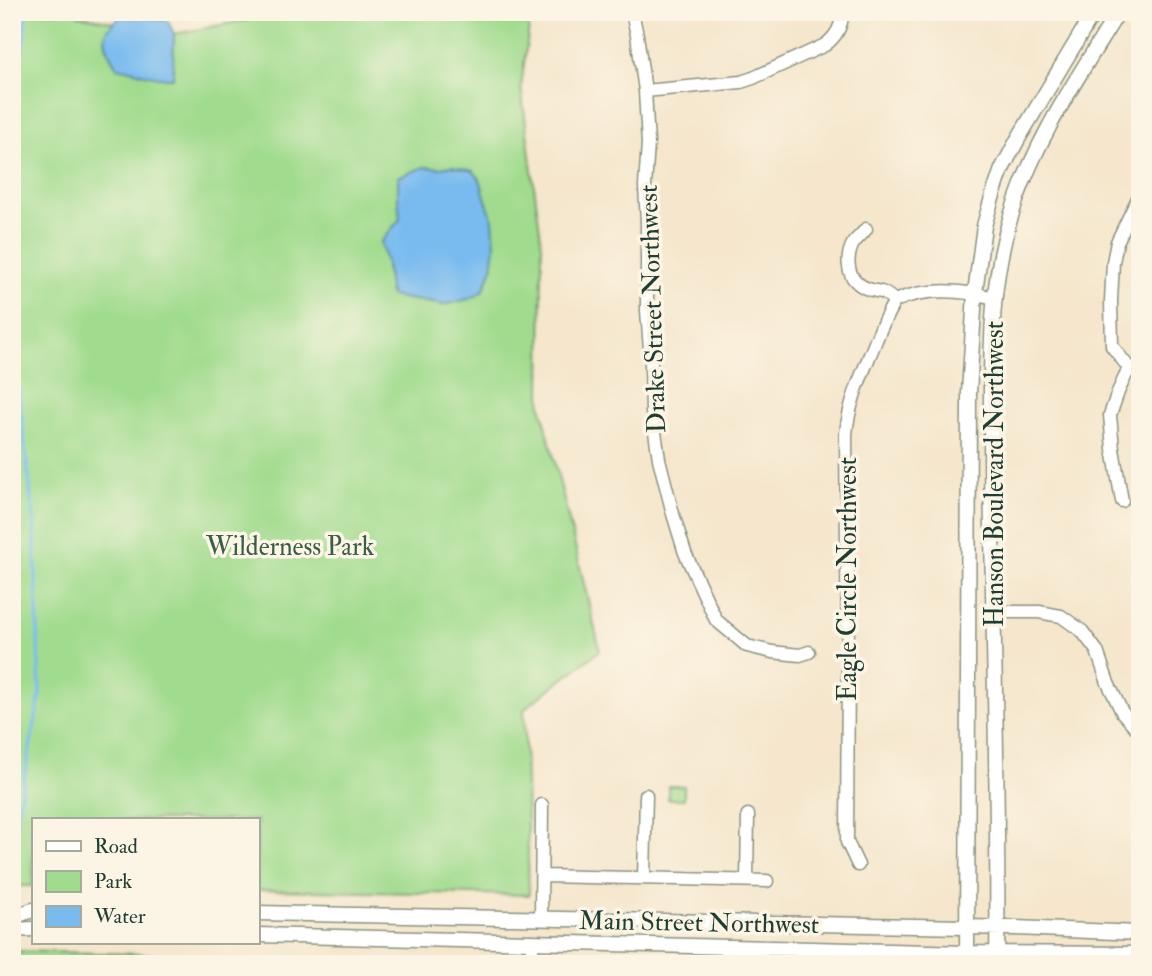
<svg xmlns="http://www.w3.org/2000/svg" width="1152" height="976" font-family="'IM FELL Double Pica',serif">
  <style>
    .green { fill: #a1db8e; stroke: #608c61; stroke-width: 2 }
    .water { fill: #79bbef; stroke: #4c7c92; stroke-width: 2 }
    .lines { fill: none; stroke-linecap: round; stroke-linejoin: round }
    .stream { stroke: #79bbef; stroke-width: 3.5 }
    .minor-casing { stroke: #8a9280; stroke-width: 15 }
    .major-casing { stroke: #8a9280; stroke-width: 17 }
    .minor { stroke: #fff; stroke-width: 12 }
    .major { stroke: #fff; stroke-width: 14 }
    .labels { text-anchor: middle; stroke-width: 7; stroke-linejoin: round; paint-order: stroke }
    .street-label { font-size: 26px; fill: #1f3d34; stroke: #fcf5e5 }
    .park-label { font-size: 26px; fill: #395d46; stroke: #fcf5e5 }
  </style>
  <rect width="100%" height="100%" fill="#fcf5e5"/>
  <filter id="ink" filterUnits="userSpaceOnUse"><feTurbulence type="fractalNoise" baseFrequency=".0143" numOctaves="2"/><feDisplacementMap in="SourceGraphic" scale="14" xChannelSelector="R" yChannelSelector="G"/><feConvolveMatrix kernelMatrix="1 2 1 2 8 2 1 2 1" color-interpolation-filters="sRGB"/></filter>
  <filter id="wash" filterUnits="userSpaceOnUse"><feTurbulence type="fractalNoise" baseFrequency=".00686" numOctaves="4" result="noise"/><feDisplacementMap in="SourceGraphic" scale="28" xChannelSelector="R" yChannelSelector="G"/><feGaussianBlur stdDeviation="1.57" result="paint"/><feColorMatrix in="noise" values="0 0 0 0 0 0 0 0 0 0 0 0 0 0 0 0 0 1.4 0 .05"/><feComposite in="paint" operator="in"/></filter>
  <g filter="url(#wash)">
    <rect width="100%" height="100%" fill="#f5e6cc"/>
    <path class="green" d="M12 12H76L78 15 174 34 289 12H531L521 87 542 246 541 405 600 650 524 709 529 895 257 890V820H33V886H12Z
      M668 786H684V799H668Z
      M12 951 143 954 277 964H12Z"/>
    <path class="water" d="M126 13 168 21 174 34 173 78C154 79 136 70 117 67 101 42 99 30 126 13Z
      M452 166 473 171 480 179 485 197 493 220 495 245 492 269 483 291 472 298 444 305 390 296 386 264 381 242 400 219 398 199V177L424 167 439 168Z"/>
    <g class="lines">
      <path class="stream" d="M12 131 27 12
        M12 362 18 387 34 521 40 696 12 840"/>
    </g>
  </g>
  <g filter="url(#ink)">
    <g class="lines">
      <g class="minor-casing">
        <path id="minor" d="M632 12 637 35 645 91 648 144 645 186 647 223V311L651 362 652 412 659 459 673 514 685 553 716 620 747 646 772 652 800 655 809 652
          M1137 12 1140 14
          M645 91 741 82 753 78 825 45C837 36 841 27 843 12
          M1140 194 1117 242 1113 262 1111 301 1112 346 1129 368 1140 374
          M866 229C862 234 858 238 854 242 846 255 846 275 859 284 866 290 873 290 881 292 886 293 891 298 895 301 926 287 962 290 995 298
          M1122 501 1113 449 1110 415 1118 392 1129 368
          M993 612H1039L1061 616 1082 631 1097 651 1108 683 1122 712 1140 732
          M858 865 847 842 848 656 846 434C849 403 860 379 872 350 879 333 885 316 895 301
          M542 876 767 881
          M644 878 646 795
          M747 880 748 815
          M541 918 542 805
          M532 964V941"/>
      </g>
      <g class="major-casing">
        <path id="major" d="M257 913 1015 928 1140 933
          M12 917 33 910
          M12 930 33 929
          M257 935 968 953 1140 954
          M967 964 969 393 975 293 984 226 991 201 1002 169 1018 139 1094 12
          M997 964C999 819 994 674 992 529 991 483 991 437 991 392 991 332 993 271 1012 213 1034 141 1079 76 1118 12"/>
      </g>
      <use href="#minor" class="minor"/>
      <use href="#major" class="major"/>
    </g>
  </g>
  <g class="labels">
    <g class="street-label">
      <text transform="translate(652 309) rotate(-92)" y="9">Drake Street Northwest</text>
      <text transform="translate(994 474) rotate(-90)" y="9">Hanson Boulevard Northwest</text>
      <text transform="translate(847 579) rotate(-90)" y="9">Eagle Circle Northwest</text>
      <text transform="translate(699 922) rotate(1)" y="9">Main Street Northwest</text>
    </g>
    <g class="park-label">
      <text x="290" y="555">Wilderness Park</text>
    </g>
  </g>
  <rect width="1152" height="976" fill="none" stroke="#fcf5e5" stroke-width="42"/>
  <rect x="32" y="818" width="228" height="126" fill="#fcf5e5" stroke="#a4ab9e" stroke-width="2"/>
  <rect x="46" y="841" width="35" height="10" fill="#ffffff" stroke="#a4ab9e" stroke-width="2"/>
  <text x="94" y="853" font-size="21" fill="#1f3d34">Road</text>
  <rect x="46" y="871" width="35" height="21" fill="#a1db8e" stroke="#a4ab9e" stroke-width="2"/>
  <text x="94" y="888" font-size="21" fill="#1f3d34">Park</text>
  <rect x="46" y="906" width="35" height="21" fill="#79bbef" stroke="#a4ab9e" stroke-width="2"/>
  <text x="94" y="923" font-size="21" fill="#1f3d34">Water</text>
</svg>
